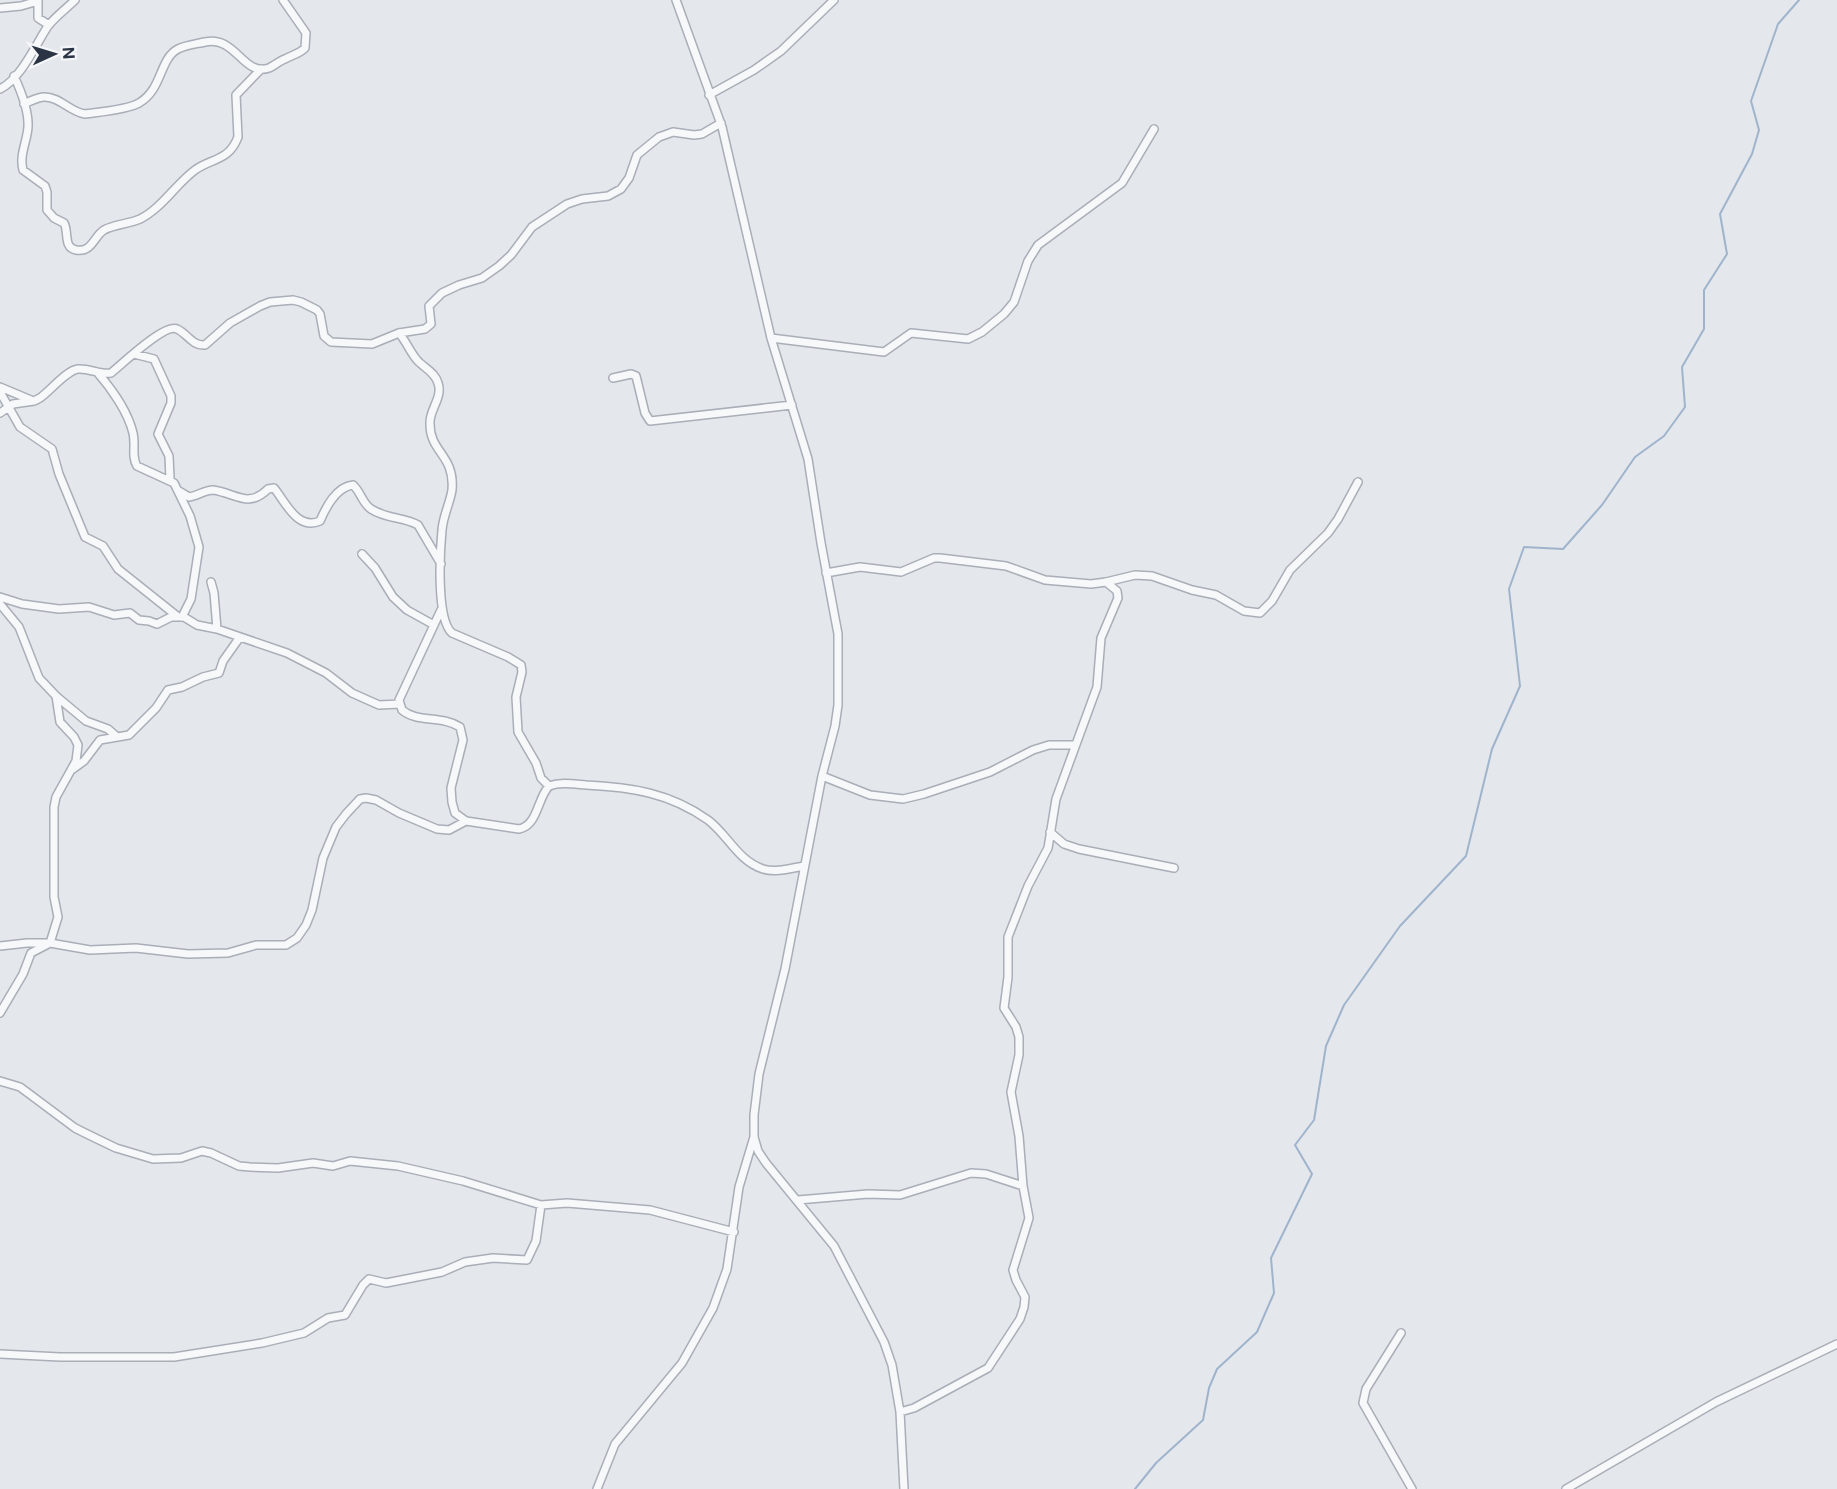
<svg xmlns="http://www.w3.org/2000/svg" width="1837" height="1489" font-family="'Public Sans',sans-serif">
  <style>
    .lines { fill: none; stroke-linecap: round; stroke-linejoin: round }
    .stream { stroke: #9fb4cc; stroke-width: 2 }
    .minor-casing { stroke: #a9aeb7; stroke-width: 10 }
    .minor { stroke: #f7f8fa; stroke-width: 7 }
  </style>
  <rect width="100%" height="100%" fill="#e4e7ec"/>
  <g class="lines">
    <path class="stream" d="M1135 1489 1156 1463 1203 1420 1209 1388 1217 1369 1257 1332 1274 1293 1271 1258 1312 1174 1295 1145 1314 1120 1326 1046 1344 1005 1400 926 1466 856 1492 749 1520 686 1509 589 1524 547 1563 549 1602 505 1635 457 1664 436 1685 407 1682 367 1704 329V290L1727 254 1720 214 1752 154 1759 130 1751 101 1778 24 1799 0"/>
    <g class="minor-casing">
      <path id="minor" d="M38 0V18L49 25
        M676 0 722 127 771 338 808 459 821 543 838 634V705L835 726 822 776 785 969 759 1074 754 1115V1137L758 1151 766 1163 834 1246 884 1342 892 1365 900 1412 904 1489
        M0 8 21 6 38 1
        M14 76C21 91 29 110 28 127 27 142 19 155 23 170L45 186 47 192V210L54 218 64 223C69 231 63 248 76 250 92 253 94 236 104 230 115 224 129 224 140 219 162 208 176 184 195 170 212 158 229 161 238 137L236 95 261 69
        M0 89C21 79 36 44 48 26 56 16 67 8 75 0
        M709 95 754 70 781 51 834 0
        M24 104C30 101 37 98 43 97 59 96 70 112 85 114 99 112 127 110 139 103 163 89 159 59 178 49 186 45 196 44 205 42 236 35 243 77 269 68 274 66 279 61 285 59 292 55 299 54 305 48L306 33 283 0
        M399 333C406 341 410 352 417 360 424 368 435 372 438 383 443 397 430 409 430 422 429 453 455 454 452 490 450 503 443 516 442 530 440 551 436 619 452 633L508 657 521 665 522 672 516 697 518 732 536 763 541 778 549 786
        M771 338 884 352 911 333 968 339 982 332 1004 314 1014 302 1028 261 1038 245 1122 183 1154 129
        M134 354 154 359 171 396V403L158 434 169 456 170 479
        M97 372C111 388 128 412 133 433 136 445 131 456 137 466L174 483 190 516 199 547 191 599 182 617
        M613 378 631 374 636 376 645 413 650 421 792 405
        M0 387 31 400
        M0 392 20 427 52 449 59 474 85 537 103 546 118 569 177 616
        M0 413 13 404 34 401 40 398C50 391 67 370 78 369 89 368 100 375 111 373 122 364 165 323 177 329 188 334 192 346 205 345L230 323 260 306 270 302 293 300 301 302 317 310 320 314 324 336 331 342 372 344 399 333 425 329 431 324 429 306 442 293 459 285 482 278 499 266 511 255 532 227 567 204 582 199 608 196 621 189 629 178 637 155 659 137 673 132 694 135 702 134 721 123
        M179 491 189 497C197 496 205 490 213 490 236 493 248 509 268 489L274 488C285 501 297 531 320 521 326 507 336 487 353 485 361 492 362 503 371 509 386 519 405 517 418 525L441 564
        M362 554 375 568 393 597 407 610 434 625
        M826 573 860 567 901 572 934 558H940L1006 566 1045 580 1091 584 1106 582 1135 575 1152 576 1192 590 1216 595 1244 611 1260 613 1272 601 1290 570 1328 533 1338 519 1358 482
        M211 582 214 593 217 629
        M0 597 22 604 59 609 89 607 114 615 130 613 139 620 149 621 157 624 171 617H184L197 625 217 629 287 653 326 673 352 693 379 705 400 704
        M0 604 19 627 39 678 56 696 60 722 74 737 78 745 76 761 56 797 54 807V897L58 917 50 943 31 953 23 974 0 1013
        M441 610 399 700 402 710C417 723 441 715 460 727L463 740 451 788 452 802 455 813 466 821 519 829C538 825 537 799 549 786 561 782 573 784 586 785 631 787 670 793 708 820 728 835 738 861 763 869 776 873 791 868 804 866
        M56 696 86 721 108 729 116 736
        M73 769 84 761 100 740 129 735 156 708 168 690 182 687 203 677 219 673 223 661 240 637
        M822 776 870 795 903 799 924 794 990 772 1033 750 1049 745H1075
        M1050 832 1064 844 1079 849 1174 868
        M0 946 27 943H50L90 950 136 948 188 954 228 953 256 945H286L297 938 306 925 312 910 323 858 336 827 346 814 360 799 366 798 376 800 399 813 437 829 449 830 466 821
        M0 1081 20 1087 75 1128 89 1135 116 1148 153 1159 181 1158 202 1151 211 1153 239 1166 250 1167 278 1168 313 1163 333 1166 350 1161 398 1166 463 1181 541 1205 567 1203 650 1210 734 1232
        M798 1200 868 1194 900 1195 971 1173 986 1174 1023 1186
        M1401 1333 1366 1389 1363 1403 1412 1489
        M0 1354 60 1357H174L262 1343 304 1333 328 1318 345 1315 363 1285 369 1279 386 1283 442 1272 465 1262 493 1258 527 1260 536 1241 541 1205
        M900 1412 914 1408 988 1368 1020 1319 1024 1307 1025 1297 1016 1280 1013 1270 1029 1218 1023 1186 1019 1136 1011 1092 1019 1055V1037L1016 1027 1004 1008 1008 977V937L1028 886 1048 848 1056 799 1097 687 1101 638 1118 598 1117 591 1106 582
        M597 1489 615 1444 682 1363 713 1308 727 1269 739 1187 754 1137
        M1566 1489 1716 1402 1837 1344"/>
    </g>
    <use href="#minor" class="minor"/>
  </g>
  <g transform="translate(54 54) rotate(86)" stroke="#f4f6f9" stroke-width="4.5" paint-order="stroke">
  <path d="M0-4.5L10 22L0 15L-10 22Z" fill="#2b3445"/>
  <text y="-9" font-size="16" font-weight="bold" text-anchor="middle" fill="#2b3445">N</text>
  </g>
</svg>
